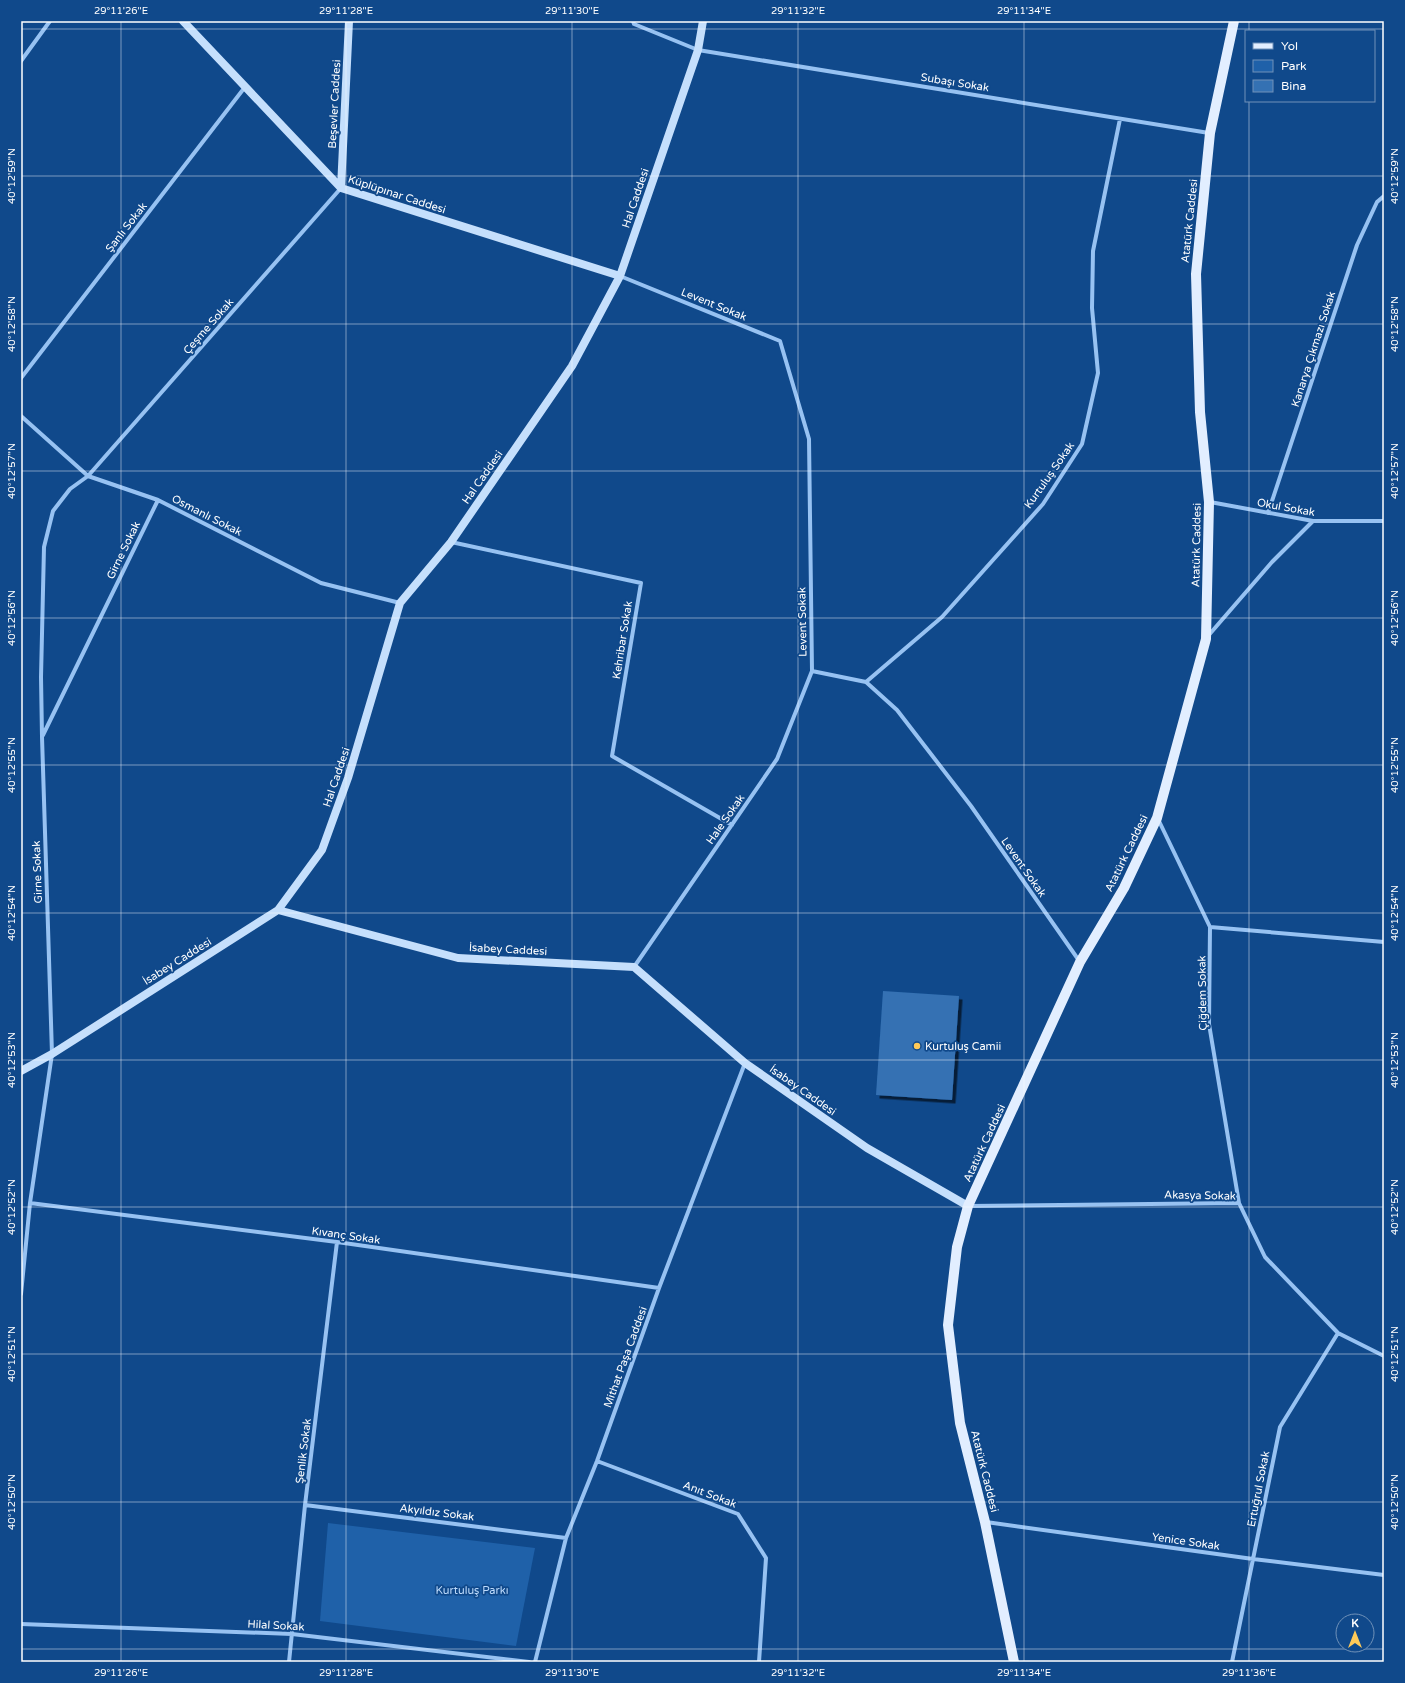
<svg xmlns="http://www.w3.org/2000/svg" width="1405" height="1683" font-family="'Varela Round',sans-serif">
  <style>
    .green { fill: #1f61a9 }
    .building { fill: #3471b3; filter: url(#shadow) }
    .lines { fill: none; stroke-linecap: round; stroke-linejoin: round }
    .street { stroke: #97c2f2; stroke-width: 4 }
    .secondary { stroke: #c5dffc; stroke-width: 8 }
    .primary { stroke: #e2eeff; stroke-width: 10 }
    .ticks { fill: none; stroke: #fff; stroke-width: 1; stroke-opacity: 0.45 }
    .poi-dot { fill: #ffca58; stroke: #10498b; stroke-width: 1.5 }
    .labels { text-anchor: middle; stroke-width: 3.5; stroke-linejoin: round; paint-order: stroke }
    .street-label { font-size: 11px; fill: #fff; stroke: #10498b }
    .poi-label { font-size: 11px; fill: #fff; stroke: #10498b; text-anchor: start }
    .park-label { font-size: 11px; fill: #bedcfd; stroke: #10498b }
    .neatline { fill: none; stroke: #fff; stroke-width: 1.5 }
    .ticks-label { font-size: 10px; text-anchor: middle; fill: #fff }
  </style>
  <defs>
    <filter id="shadow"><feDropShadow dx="3.5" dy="3.5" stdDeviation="0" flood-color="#0009"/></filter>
  </defs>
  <rect width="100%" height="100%" fill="#10498b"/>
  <path class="green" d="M328 1523 535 1548 516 1646 320 1621Z"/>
  <path class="building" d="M883 991 959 996 952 1100 876 1095Z"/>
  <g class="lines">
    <path class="street" d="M633 21 634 24 698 50 1209 133
      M21 61 50 21
      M620 276 780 341 809 439 812 671 866 682 897 710 971 806 1080 962
      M21 378 245 87
      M21 416 88 476 158 500 321 583 400 603
      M1210 502 1313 521H1384
      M1268 513 1357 245 1377 202 1384 196
      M451 542 641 583 612 756 732 825
      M1208 636 1272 562 1313 521
      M866 682 942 617 1043 504 1082 444 1098 373 1092 308 1093 251 1120 119
      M43 735 158 500
      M1158 819 1210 927 1209 1024 1239 1203
      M1210 927 1384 942
      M634 967 777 759 812 671
      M30 1203 337 1242 659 1288
      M968 1206 1239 1203 1265 1257 1338 1333 1384 1356
      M21 1294 30 1203 52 1054 42 737 41 677 44 547 53 511 70 489 88 476 341 188
      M597 1461 738 1514 766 1558 759 1662
      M305 1505 566 1538
      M986 1522 1253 1559 1384 1575
      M21 1624 292 1634 529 1662
      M289 1662 305 1505 337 1242
      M535 1662 566 1538 597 1461 659 1288 745 1063
      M1232 1662 1280 1427 1338 1333"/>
    <path class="secondary" d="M183 21 341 188 620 276
      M341 188 349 21
      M278 910 322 850 348 778 400 603 451 542 572 366 620 276 698 50 703 21
      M21 1071 52 1054 278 910 458 958 634 967 745 1063 867 1148 968 1206"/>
    <path class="primary" d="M1014 1662 985 1522 960 1423 948 1325 957 1247 968 1206 1080 962 1124 888 1157 818 1206 639 1209 502 1200 412 1196 274 1210 133 1234 21"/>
  </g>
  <path class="ticks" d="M121 21V1662M346 21V1662M572 21V1662M798 21V1662M1024 21V1662M1249 21V31M21 29H1384M1249 101V1662M21 176H1384M21 324H1384M21 471H1384M21 618H1384M21 765H1384M21 913H1384M21 1060H1384M21 1207H1384M21 1354H1384M21 1502H1384M21 1649H1384"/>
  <circle class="poi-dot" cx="917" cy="1046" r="4"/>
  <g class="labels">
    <g class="street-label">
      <text transform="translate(955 82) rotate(9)" y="4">Subaşı Sokak</text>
      <text transform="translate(334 104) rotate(-87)" y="4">Beşevler Caddesi</text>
      <text transform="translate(397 194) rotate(18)" y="4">Küplüpınar Caddesi</text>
      <text transform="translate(635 198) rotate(-71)" y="4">Hal Caddesi</text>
      <text transform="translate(1189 221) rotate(-84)" y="4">Atatürk Caddesi</text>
      <text transform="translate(126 227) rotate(-52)" y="4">Şanlı Sokak</text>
      <text transform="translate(714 304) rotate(22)" y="4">Levent Sokak</text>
      <text transform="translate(208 326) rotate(-49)" y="4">Çeşme Sokak</text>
      <text transform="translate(1313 349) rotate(-72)" y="4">Kanarya Çıkmazı Sokak</text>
      <text transform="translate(1049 475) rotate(-55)" y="4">Kurtuluş Sokak</text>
      <text transform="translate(482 477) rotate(-55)" y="4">Hal Caddesi</text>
      <text transform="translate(1286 507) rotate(10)" y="4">Okul Sokak</text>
      <text transform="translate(207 515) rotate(27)" y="4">Osmanlı Sokak</text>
      <text transform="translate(1196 545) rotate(-89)" y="4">Atatürk Caddesi</text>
      <text transform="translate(123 550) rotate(-64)" y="4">Girne Sokak</text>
      <text transform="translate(802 622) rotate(-91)" y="4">Levent Sokak</text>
      <text transform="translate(622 640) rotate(-81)" y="4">Kehribar Sokak</text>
      <text transform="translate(336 777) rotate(-71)" y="4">Hal Caddesi</text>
      <text transform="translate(725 819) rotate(-55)" y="4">Hale Sokak</text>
      <text transform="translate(1126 853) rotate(-64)" y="4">Atatürk Caddesi</text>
      <text transform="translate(1024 867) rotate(55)" y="4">Levent Sokak</text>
      <text transform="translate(37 872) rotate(-92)" y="4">Girne Sokak</text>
      <text transform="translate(508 949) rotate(3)" y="4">İsabey Caddesi</text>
      <text transform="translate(177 961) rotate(-32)" y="4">İsabey Caddesi</text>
      <text transform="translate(1202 993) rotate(-91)" y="4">Çiğdem Sokak</text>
      <text transform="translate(803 1090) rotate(35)" y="4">İsabey Caddesi</text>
      <text transform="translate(984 1143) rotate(-65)" y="4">Atatürk Caddesi</text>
      <text transform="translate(1200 1195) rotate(1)" y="4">Akasya Sokak</text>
      <text transform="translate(346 1235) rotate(8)" y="4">Kıvanç Sokak</text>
      <text transform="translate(625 1357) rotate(-70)" y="4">Mithat Paşa Caddesi</text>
      <text transform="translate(303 1451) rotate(-83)" y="4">Şenlik Sokak</text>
      <text transform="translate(985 1471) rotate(76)" y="4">Atatürk Caddesi</text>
      <text transform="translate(1258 1489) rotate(-79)" y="4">Ertuğrul Sokak</text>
      <text transform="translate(710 1494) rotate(21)" y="4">Anıt Sokak</text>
      <text transform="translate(437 1512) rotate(7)" y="4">Akyıldız Sokak</text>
      <text transform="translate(1186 1541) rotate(8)" y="4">Yenice Sokak</text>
      <text transform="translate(276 1625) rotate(3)" y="4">Hilal Sokak</text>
    </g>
    <g class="poi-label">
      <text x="925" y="1050">Kurtuluş Camii</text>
    </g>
    <g class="park-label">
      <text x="472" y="1594">Kurtuluş Parkı</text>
    </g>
  </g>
  <rect width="1405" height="1683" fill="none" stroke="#10498b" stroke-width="44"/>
  <rect x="1245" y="30" width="130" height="72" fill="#10498b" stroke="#7092b9"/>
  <rect x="1253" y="43" width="20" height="6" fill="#e2eeff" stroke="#7092b9"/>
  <text x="1281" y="50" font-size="12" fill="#ffffff">Yol</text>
  <rect x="1253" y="60" width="20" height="12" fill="#1f61a9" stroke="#7092b9"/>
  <text x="1281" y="70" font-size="12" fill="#ffffff">Park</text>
  <rect x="1253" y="80" width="20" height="12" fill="#3471b3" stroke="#7092b9"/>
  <text x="1281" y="90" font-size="12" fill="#ffffff">Bina</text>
  <g transform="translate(1355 1633)"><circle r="19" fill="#10498b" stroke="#7092b9"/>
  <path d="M0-3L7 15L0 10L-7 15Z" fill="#ffca58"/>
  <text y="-6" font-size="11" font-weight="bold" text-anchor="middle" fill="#ffffff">K</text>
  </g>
  <rect x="22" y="22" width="1361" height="1639" class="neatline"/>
  <g class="ticks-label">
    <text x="121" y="14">29°11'26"E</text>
    <text x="346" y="14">29°11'28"E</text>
    <text x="572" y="14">29°11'30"E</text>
    <text x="798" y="14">29°11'32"E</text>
    <text x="1024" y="14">29°11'34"E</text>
    <text transform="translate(11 176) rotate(-90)" y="4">40°12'59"N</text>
    <text transform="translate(1394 176) rotate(-90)" y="4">40°12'59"N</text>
    <text transform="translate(11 324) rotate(-90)" y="4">40°12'58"N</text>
    <text transform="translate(1394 324) rotate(-90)" y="4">40°12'58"N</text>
    <text transform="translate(11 471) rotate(-90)" y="4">40°12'57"N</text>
    <text transform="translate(1394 471) rotate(-90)" y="4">40°12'57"N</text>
    <text transform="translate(11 618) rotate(-90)" y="4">40°12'56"N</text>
    <text transform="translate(1394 618) rotate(-90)" y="4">40°12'56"N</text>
    <text transform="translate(11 765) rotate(-90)" y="4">40°12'55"N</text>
    <text transform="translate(1394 765) rotate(-90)" y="4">40°12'55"N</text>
    <text transform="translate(11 913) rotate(-90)" y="4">40°12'54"N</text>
    <text transform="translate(1394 913) rotate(-90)" y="4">40°12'54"N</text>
    <text transform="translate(11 1060) rotate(-90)" y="4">40°12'53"N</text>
    <text transform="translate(1394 1060) rotate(-90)" y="4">40°12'53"N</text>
    <text transform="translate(11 1207) rotate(-90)" y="4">40°12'52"N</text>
    <text transform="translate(1394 1207) rotate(-90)" y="4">40°12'52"N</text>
    <text transform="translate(11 1354) rotate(-90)" y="4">40°12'51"N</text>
    <text transform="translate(1394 1354) rotate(-90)" y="4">40°12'51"N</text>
    <text transform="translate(11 1502) rotate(-90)" y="4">40°12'50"N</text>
    <text transform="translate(1394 1502) rotate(-90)" y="4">40°12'50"N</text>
    <text x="121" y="1676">29°11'26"E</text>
    <text x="346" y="1676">29°11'28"E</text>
    <text x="572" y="1676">29°11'30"E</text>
    <text x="798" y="1676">29°11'32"E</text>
    <text x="1024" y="1676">29°11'34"E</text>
    <text x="1249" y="1676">29°11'36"E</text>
  </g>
</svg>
